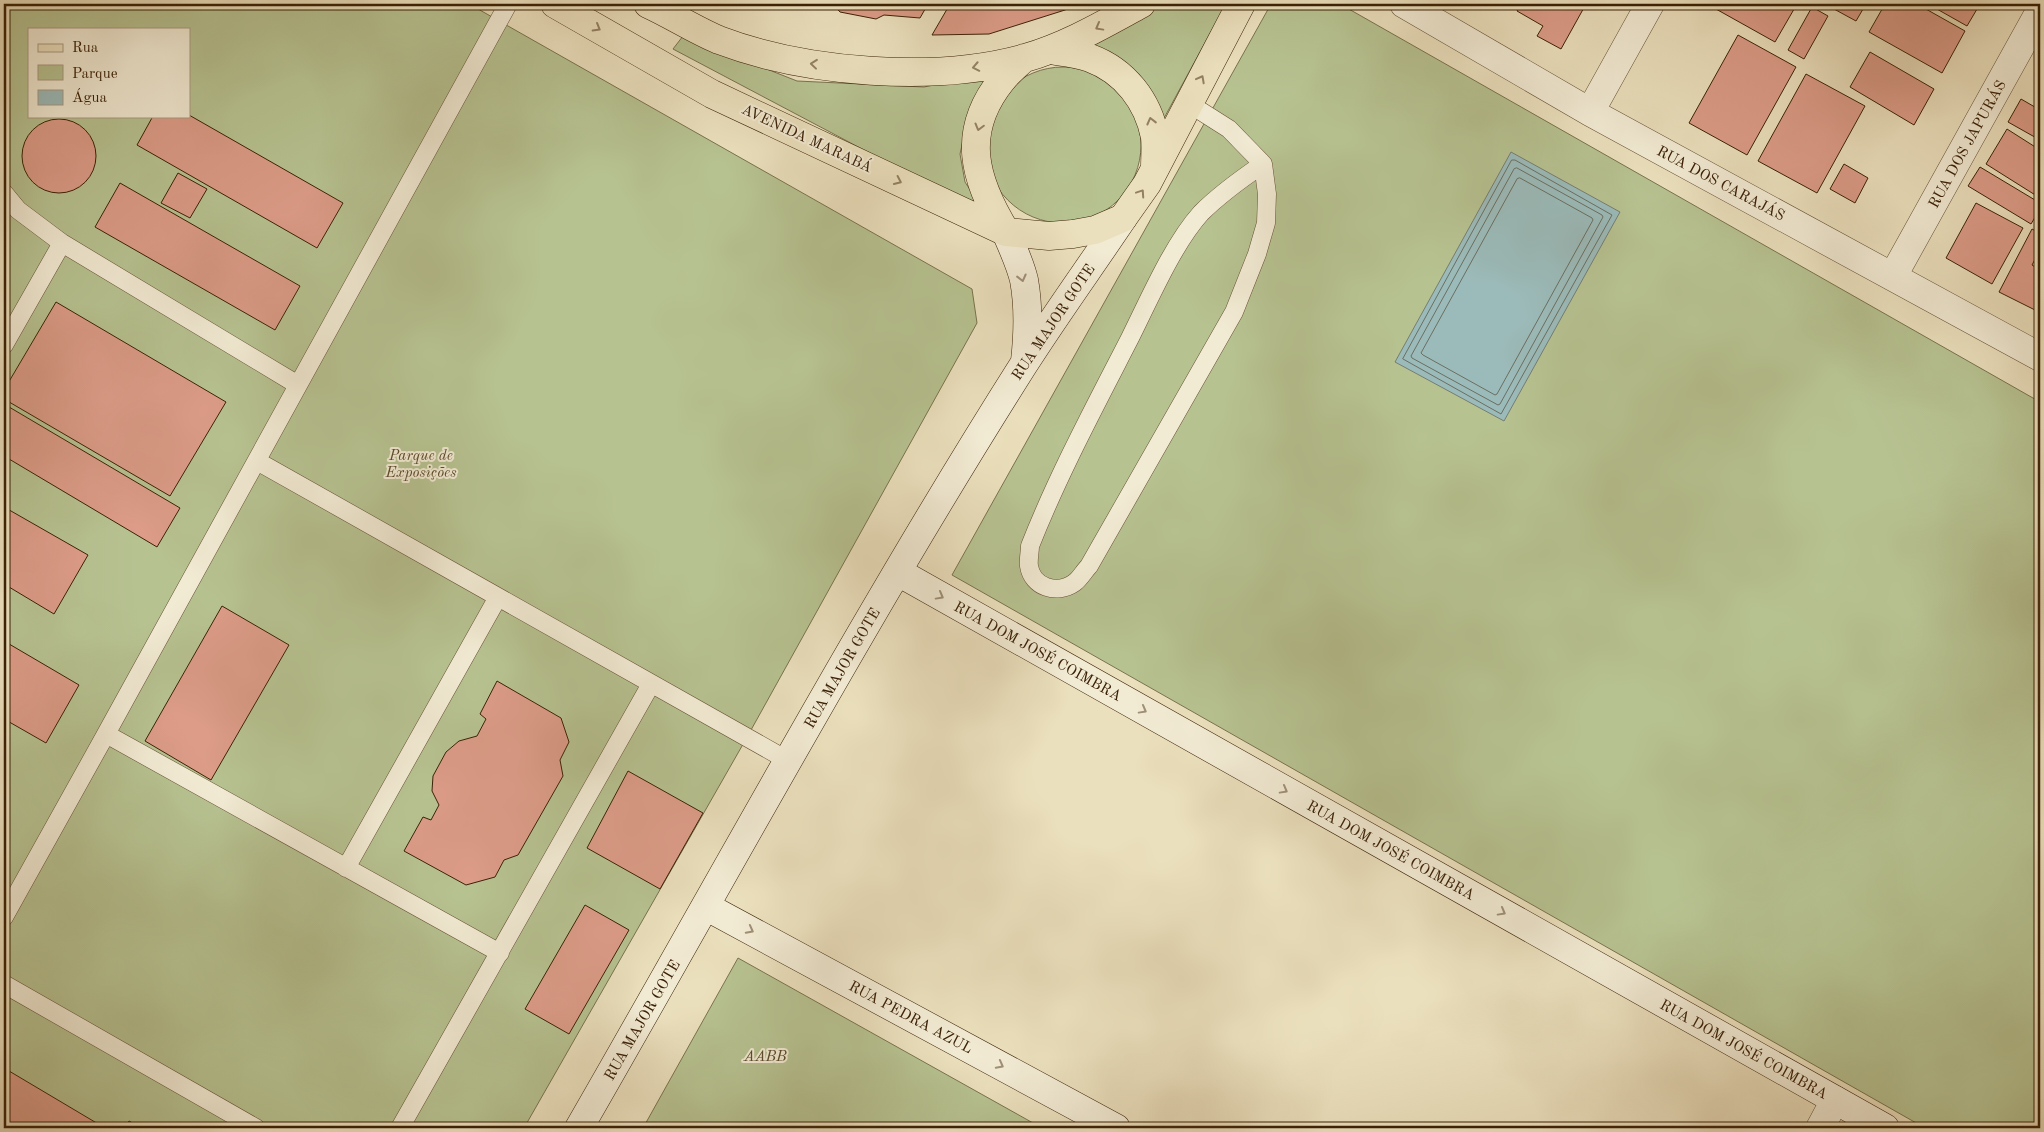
<svg xmlns="http://www.w3.org/2000/svg" width="2044" height="1132" font-family="'Old Standard TT',serif">
  <style>
    .green { fill: #b7c291; stroke: #79724c; fill-rule: evenodd }
    .water { fill: #9bbbba; stroke: #757d72 }
    .lines { fill: none; stroke-linecap: round; stroke-linejoin: round }
    .shore { stroke: #6b6e60; stroke-width: 1 }
    .building { fill: #dc9c88; stroke: #3b2106 }
    .lane-casing { stroke: #675134; stroke-width: 19 }
    .street-casing { stroke: #675134; stroke-width: 29 }
    .secondary-casing { stroke: #3b2106; stroke-width: 29 }
    .primary-casing { stroke: #3b2106; stroke-width: 29 }
    .lane { stroke: #f2ebd4; stroke-width: 18 }
    .street { stroke: #f2ebd4; stroke-width: 28 }
    .secondary { stroke: #f2ebd4; stroke-width: 28 }
    .primary { stroke: #ebe0bd; stroke-width: 28 }
    .oneway { stroke: #938062 }
    .oneway2 { stroke: #a09077 }
    .labels { text-anchor: middle; stroke-width: 4; stroke-linejoin: round; paint-order: stroke }
    .street-label { font-size: 15px; fill: #3b2106; stroke: #f2ebd4 }
    .park-label { font-size: 15px; font-style: italic; fill: #5a4929; stroke: #f2ebd4 }
  </style>
  <rect width="100%" height="100%" fill="#ebe0bd"/>
  <filter id="stains"><feTurbulence type="fractalNoise" baseFrequency=".004" numOctaves="4"/><feColorMatrix values="0 0 0 0 .2 0 0 0 0 .09 0 0 0 0 .02 0 0 0 .5 -.17"/></filter>
  <radialGradient id="worn" r=".72"><stop offset=".6" stop-color="#630" stop-opacity="0"/><stop offset="1" stop-color="#630" stop-opacity=".3"/></radialGradient>
  <path class="green" d="M4 4H479L478 9 972 289 977 323 746 739 524 1128H4ZM29 29H189V116H29Z
    M1160 4H1226L1163 120 1079 49 1130 24Z
    M1271 4H1340L2040 402V1128H1925L952 575Z
    M683 36 797 81 924 87 1000 71 968 118 960 154 965 182 984 211 951 196 673 49Z
    M985 145a78 78 0 1 1 156 0a78 78 0 1 1-156 0Z
    M738 958 1042 1128H643Z"/>
  <path class="water" d="M1511 152 1620 212 1504 421 1395 362Z"/>
  <g class="lines">
    <path class="shore" d="M1512 160H1515L1612 215 1501 414 1403 359Z
      M1517 168 1602 215 1603 217 1500 404 1498 405 1412 358 1411 356 1514 169Z
      M1520 178 1592 218 1593 220 1497 394 1495 395 1423 355 1421 353 1517 179Z"/>
  </g>
  <path class="building" d="M833 4H928L920 18 884 15 876 19 840 12Z
    M950 4H1077L1065 10 989 34 932 35Z
    M1521 4H1586L1561 49 1537 36 1543 26 1517 11Z
    M1707 4H1797L1775 42Z
    M1836 4H1866L1856 21 1834 9Z
    M1885 4H1917L1965 31 1942 73 1869 32Z
    M1928 4H1980L1967 26Z
    M1812 7 1828 16 1804 59 1788 50Z
    M1738 35 1796 67 1747 155 1689 123Z
    M1870 52 1934 89 1914 125 1850 87Z
    M1806 74 1865 106 1817 193 1758 161Z
    M2021 99 2040 110V140L2008 122Z
    M189 115 343 203 317 248 137 145 153 116Z
    M22 156a37 37 0 1 1 74 0a37 37 0 1 1-74 0Z
    M2007 129 2040 150V198L1986 164Z
    M1844 164 1868 178 1855 203 1830 189Z
    M1980 167 2040 203V209L2031 224 1968 186Z
    M178 173 207 189 190 218 161 203Z
    M120 183 300 286 275 330 95 227Z
    M1976 203 2023 228 1992 284 1946 258Z
    M2032 229 2040 233V250L2032 265 2040 270V304L2037 311 1999 292Z
    M56 302 226 402 170 496 4 399V390Z
    M4 404 180 508 157 547 4 456Z
    M4 507 88 555 54 614 4 584Z
    M222 606 289 645 211 780 145 741Z
    M4 641 79 685 46 743 4 719Z
    M497 681 561 718 569 742 560 760 563 776 518 855 504 860 495 877 466 885 404 851 423 817 431 820 439 805 432 791 433 776 446 752 459 741 477 736 486 719 480 714Z
    M628 771 703 813 660 889 587 848Z
    M585 905 629 930 569 1034 525 1009Z
    M4 1068 105 1128H35L25 1123 22 1128H17L7 1122 4 1123Z
    M129 1121 142 1128H124Z"/>
  <g class="lines">
    <g class="lane-casing">
      <path id="lane" d="M1188 103 1229 129 1263 164 1267 194 1266 223 1257 254 1234 312 1089 566C1084 571 1080 579 1074 583 1057 595 1032 587 1029 566 1028 560 1030 552 1030 546 1058 475 1095 406 1130 338 1149 300 1173 244 1201 213 1220 194 1241 179 1263 164
        M4 193 18 210 62 243 298 385
        M4 345 62 243
        M257 461 787 760
        M106 734 500 953
        M346 868 498 597
        M4 917 106 734 508 4
        M4 984 256 1128
        M400 1128 651 684"/>
    </g>
    <g class="street-casing">
      <path id="street" d="M1404 4 1590 112 2040 357
        M1590 112 1650 4
        M1893 276 2040 11
        M1820 1128 1835 1100"/>
    </g>
    <g class="secondary-casing">
      <path id="secondary" d="M1006 232C1012 247 1020 263 1024 280 1029 307 1028 334 1025 361
        M898 572 1885 1128
        M707 907 1116 1128
        M579 1128C726 873 866 613 1024 364 1056 314 1090 267 1123 218"/>
    </g>
    <g class="primary-casing">
      <path id="primary" d="M555 4 712 94 1006 232 1049 236 1073 234 1095 230 1123 218 1147 184 1241 4
        M648 4C672 15 695 30 719 40 806 73 935 83 1025 58 1067 46 1104 24 1141 4
        M1049 50C1062 52 1077 53 1090 58 1125 71 1148 101 1155 137 1156 147 1155 158 1155 168
        M1006 232C974 180 960 132 1002 80 1008 72 1017 65 1024 58"/>
    </g>
    <use href="#lane" class="lane"/>
    <use href="#street" class="street"/>
    <use href="#secondary" class="secondary"/>
    <use href="#primary" class="primary"/>
  </g>
  <defs><path id="oneway-chevron" d="M-2-3.5L2.5 0L-2 3.5" fill="none" stroke-width="1.6" stroke-linecap="round" stroke-linejoin="round" transform="scale(1.25)"/></defs>
  <g class="oneway">
    <use href="#oneway-chevron" transform="translate(1099 27) rotate(151)"/>
    <use href="#oneway-chevron" transform="translate(597 28) rotate(30)"/>
    <use href="#oneway-chevron" transform="translate(814 64) rotate(-174)"/>
    <use href="#oneway-chevron" transform="translate(976 67) rotate(169)"/>
    <use href="#oneway-chevron" transform="translate(1201 79) rotate(-62)"/>
    <use href="#oneway-chevron" transform="translate(1151 121) rotate(-104)"/>
    <use href="#oneway-chevron" transform="translate(979 127) rotate(105)"/>
    <use href="#oneway-chevron" transform="translate(898 181) rotate(25)"/>
    <use href="#oneway-chevron" transform="translate(1141 193) rotate(-56)"/>
  </g>
  <g class="oneway2">
    <use href="#oneway-chevron" transform="translate(1022 278) rotate(76)"/>
    <use href="#oneway-chevron" transform="translate(940 596) rotate(29)"/>
    <use href="#oneway-chevron" transform="translate(1143 710) rotate(29)"/>
    <use href="#oneway-chevron" transform="translate(1284 790) rotate(29)"/>
    <use href="#oneway-chevron" transform="translate(1502 912) rotate(29)"/>
    <use href="#oneway-chevron" transform="translate(750 930) rotate(28)"/>
    <use href="#oneway-chevron" transform="translate(1000 1065) rotate(28)"/>
  </g>
  <g class="labels">
    <g class="street-label">
      <text transform="translate(807 138) rotate(25)" y="5">AVENIDA MARABÁ</text>
      <text transform="translate(1967 144) rotate(-61)" y="5">RUA DOS JAPURÁS</text>
      <text transform="translate(1721 183) rotate(28)" y="5">RUA DOS CARAJÁS</text>
      <text transform="translate(1053 322) rotate(-56)" y="5">RUA MAJOR GOTE</text>
      <text transform="translate(1038 651) rotate(29)" y="5">RUA DOM JOSÉ COIMBRA</text>
      <text transform="translate(842 668) rotate(-60)" y="5">RUA MAJOR GOTE</text>
      <text transform="translate(1391 850) rotate(29)" y="5">RUA DOM JOSÉ COIMBRA</text>
      <text transform="translate(911 1017) rotate(28)" y="5">RUA PEDRA AZUL</text>
      <text transform="translate(642 1020) rotate(-60)" y="5">RUA MAJOR GOTE</text>
      <text transform="translate(1744 1049) rotate(29)" y="5">RUA DOM JOSÉ COIMBRA</text>
    </g>
    <g class="park-label">
      <text x="421" y="460">Parque de<tspan x="421" dy="17">Exposições</tspan></text>
      <text x="765" y="1061">AABB</text>
    </g>
  </g>
  <rect width="2044" height="1132" fill="none" stroke="#ebe0bd" stroke-width="20"/>
  <rect x="5" y="5" width="2034" height="1122" fill="none" stroke="#3b2106" stroke-width="2.5"/>
  <rect x="10" y="10" width="2024" height="1112" fill="none" stroke="#3b2106"/>
  <rect x="28" y="28" width="162" height="90" fill="#f2ebd4" stroke="#a99a82"/>
  <rect x="38" y="44" width="25" height="8" fill="#ebe0bd" stroke="#a99a82"/>
  <text x="72" y="52" font-size="15" fill="#3b2106">Rua</text>
  <rect x="38" y="65" width="25" height="15" fill="#b7c291" stroke="#a99a82"/>
  <text x="72" y="78" font-size="15" fill="#3b2106">Parque</text>
  <rect x="38" y="90" width="25" height="15" fill="#9bbbba" stroke="#a99a82"/>
  <text x="72" y="102" font-size="15" fill="#3b2106">Água</text>
  <rect width="100%" height="100%" filter="url(#stains)"/>
  <rect width="100%" height="100%" fill="url(#worn)"/>
</svg>
